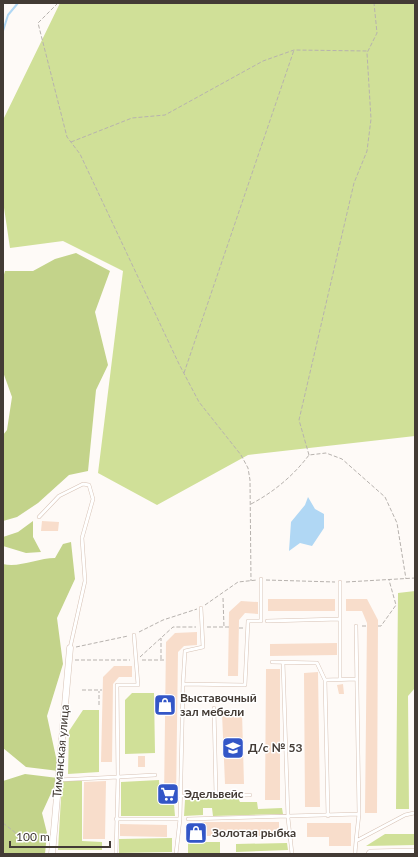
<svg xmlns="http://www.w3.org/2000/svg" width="418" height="857" font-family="Lato,sans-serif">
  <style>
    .green { fill: #d0e098 }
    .forest { fill: #c3d38a }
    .water { fill: #b0d7f4 }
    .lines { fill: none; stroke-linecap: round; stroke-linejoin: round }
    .stream { stroke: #b0d7f4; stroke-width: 2 }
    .building { fill: #f8ddcb }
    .lane-casing { stroke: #d7c2b5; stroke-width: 4 }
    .street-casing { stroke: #d7c2b5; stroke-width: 7 }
    .secondary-casing { stroke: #d7c2b5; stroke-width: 10 }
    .path { stroke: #b7b2ae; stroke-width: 1; stroke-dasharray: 4 2; stroke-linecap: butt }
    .lane { stroke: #fff; stroke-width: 3 }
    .street { stroke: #fff; stroke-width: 6 }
    .secondary { stroke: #fff; stroke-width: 9 }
    .labels { text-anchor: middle; stroke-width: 3; stroke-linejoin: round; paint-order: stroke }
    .poi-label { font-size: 12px; font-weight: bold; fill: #433b35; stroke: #fff; text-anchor: start }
    .street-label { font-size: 12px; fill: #433b35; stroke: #fff }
  </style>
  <rect width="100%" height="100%" fill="#fefaf7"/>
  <path class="green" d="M60 3H415V436L248 455 157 505 98 473 123 271 63 241 10 248 3 201V120Z
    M415 591V688L408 696 409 809H396L398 593Z
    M132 693H154L155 753 125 754V700Z
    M83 710H99V772L68 774 69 731Z
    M159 780 160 804H174L175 816H121V782Z
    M62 781H82V841L102 842V850H58Z
    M238 798 240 802H257L258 809 282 808 283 814 213 816 212 808H203V815L184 816 185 800Z
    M385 834H415V845L366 846Z
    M172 838V852L119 853V839Z
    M188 842H220V853H188Z
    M287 843 288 850 236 852V844Z"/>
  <path class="forest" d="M76 253 110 271 95 312 108 365 96 390 88 471 69 475 38 503 17 517 3 521V435L7 430 12 397 3 372V278L5 271H33L55 259Z
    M33 521V537L41 552 26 553 3 546V537L18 532Z
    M71 542 75 579 57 618 63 664 47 716 59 771 26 767 3 748V564C19 568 38 558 55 558L63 544Z
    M25 774 58 778 42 813 47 833 45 854H3V781Z"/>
  <path class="water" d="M308 497 315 509 324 514V528L312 546 300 543 289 551 291 522 305 505Z"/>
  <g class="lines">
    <path class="stream" d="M3 31 8 15 18 3"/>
  </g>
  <path class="building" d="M42 521 59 522 58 531H41Z
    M268 599H335V611H268Z
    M346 599H367L378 620 377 813H365L367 623 362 611H346Z
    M241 601 258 602V614L245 613 239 620 238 676H228L229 612Z
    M197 632V645L184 646 178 652 176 800 164 799 166 642 175 633Z
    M337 643V655L270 656V644Z
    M114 666H132V677H119L113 684 112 762H101L103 677Z
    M266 669H280V800H265Z
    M318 672 320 807H305L304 673Z
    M343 684 344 694H339L337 685Z
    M242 712 244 784H225L222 713Z
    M138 756H145V767H138Z
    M106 781 105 839H83L84 782Z
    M190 822H279V836H190Z
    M307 823H351V846H329V837H307Z
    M120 824 167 825V837L120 836Z"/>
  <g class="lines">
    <g class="lane-casing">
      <path id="lane" d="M39 517 59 496 83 484 89 485 93 499 82 538 85 581 70 648
        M340 582V679
        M267 621 340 619
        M272 662 317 663 325 680 357 679
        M283 662 288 818 292 854
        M325 680 328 816
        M183 684 185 651 203 647 201 608
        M214 708 216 795
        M58 780 118 777 117 685H138L134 635
        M180 796 250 795
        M116 819H180L176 854
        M180 819 183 684 245 685 248 621H261V579
        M188 819 359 814
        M356 841 359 814 356 626
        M116 854 118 777 155 775
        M355 854 356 841 405 815 414 813"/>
    </g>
    <g class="street-casing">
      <path id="street" d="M52 854 70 648"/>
    </g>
    <g class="secondary-casing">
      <path id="secondary" d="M371 854 415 853"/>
    </g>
    <path class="path" d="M58 3 38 23 67 137 80 154 179 364 199 402 241 455 248 468 250 480 251 581
      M71 142 132 118 165 115 263 61 294 50 368 51
      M184 373 294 50
      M309 455 299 420 354 183 367 151 371 119 367 53 377 33 374 3
      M251 504C274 492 294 475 309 455L326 453 342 459 385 497 397 523 406 579
      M266 580 335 582
      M346 582 415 578
      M223 598 224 627
      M205 605 238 582 257 580
      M362 626H367
      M378 626H381L396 605 389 580
      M207 627H229
      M239 628H243
      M139 632 163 620 197 609
      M76 647 128 636
      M140 657 173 627H196
      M161 659V638
      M75 660H130
      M142 660H165
      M82 690H102
      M99 705V691
      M3 823 21 837 42 841"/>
    <use href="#lane" class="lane"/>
    <use href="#street" class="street"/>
    <use href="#secondary" class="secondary"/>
  </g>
  <defs>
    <g id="shop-square" transform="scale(1.15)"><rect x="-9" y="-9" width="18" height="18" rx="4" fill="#3356c7" stroke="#fff"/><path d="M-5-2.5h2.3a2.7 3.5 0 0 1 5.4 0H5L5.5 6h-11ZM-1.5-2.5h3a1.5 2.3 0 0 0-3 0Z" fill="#fff"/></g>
    <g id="school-square" transform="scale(1.15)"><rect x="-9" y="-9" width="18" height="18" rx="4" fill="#3356c7" stroke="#fff"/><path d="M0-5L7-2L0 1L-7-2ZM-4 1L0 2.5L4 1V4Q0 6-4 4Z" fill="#fff"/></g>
    <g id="supermarket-square" transform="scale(1.15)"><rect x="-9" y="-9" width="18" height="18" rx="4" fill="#3356c7" stroke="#fff"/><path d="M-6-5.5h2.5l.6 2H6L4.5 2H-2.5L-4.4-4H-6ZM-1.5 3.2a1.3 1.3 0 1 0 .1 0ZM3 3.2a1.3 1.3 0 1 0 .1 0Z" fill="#fff"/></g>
  </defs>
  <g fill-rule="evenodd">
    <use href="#shop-square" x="165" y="705"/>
    <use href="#school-square" x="233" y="748"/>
    <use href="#supermarket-square" x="168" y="794"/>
    <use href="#shop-square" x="196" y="833"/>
  </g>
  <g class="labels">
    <g class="poi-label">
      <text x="180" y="702">Выставочный<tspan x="180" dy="14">зал мебели</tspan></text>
      <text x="248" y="752">Д/с № 53</text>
      <text x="184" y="798">Эдельвейс</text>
      <text x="212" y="837">Золотая рыбка</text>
    </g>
    <g class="street-label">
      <text transform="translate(61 751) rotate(-85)" y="4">Тиманская улица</text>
    </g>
  </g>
  <rect width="418" height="857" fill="none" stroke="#433b35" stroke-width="8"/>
  <path d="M10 841v6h100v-6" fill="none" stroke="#433b35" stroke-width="2"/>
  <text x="16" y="841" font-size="12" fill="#433b35" stroke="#ffffff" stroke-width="3" paint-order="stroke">100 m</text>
</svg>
